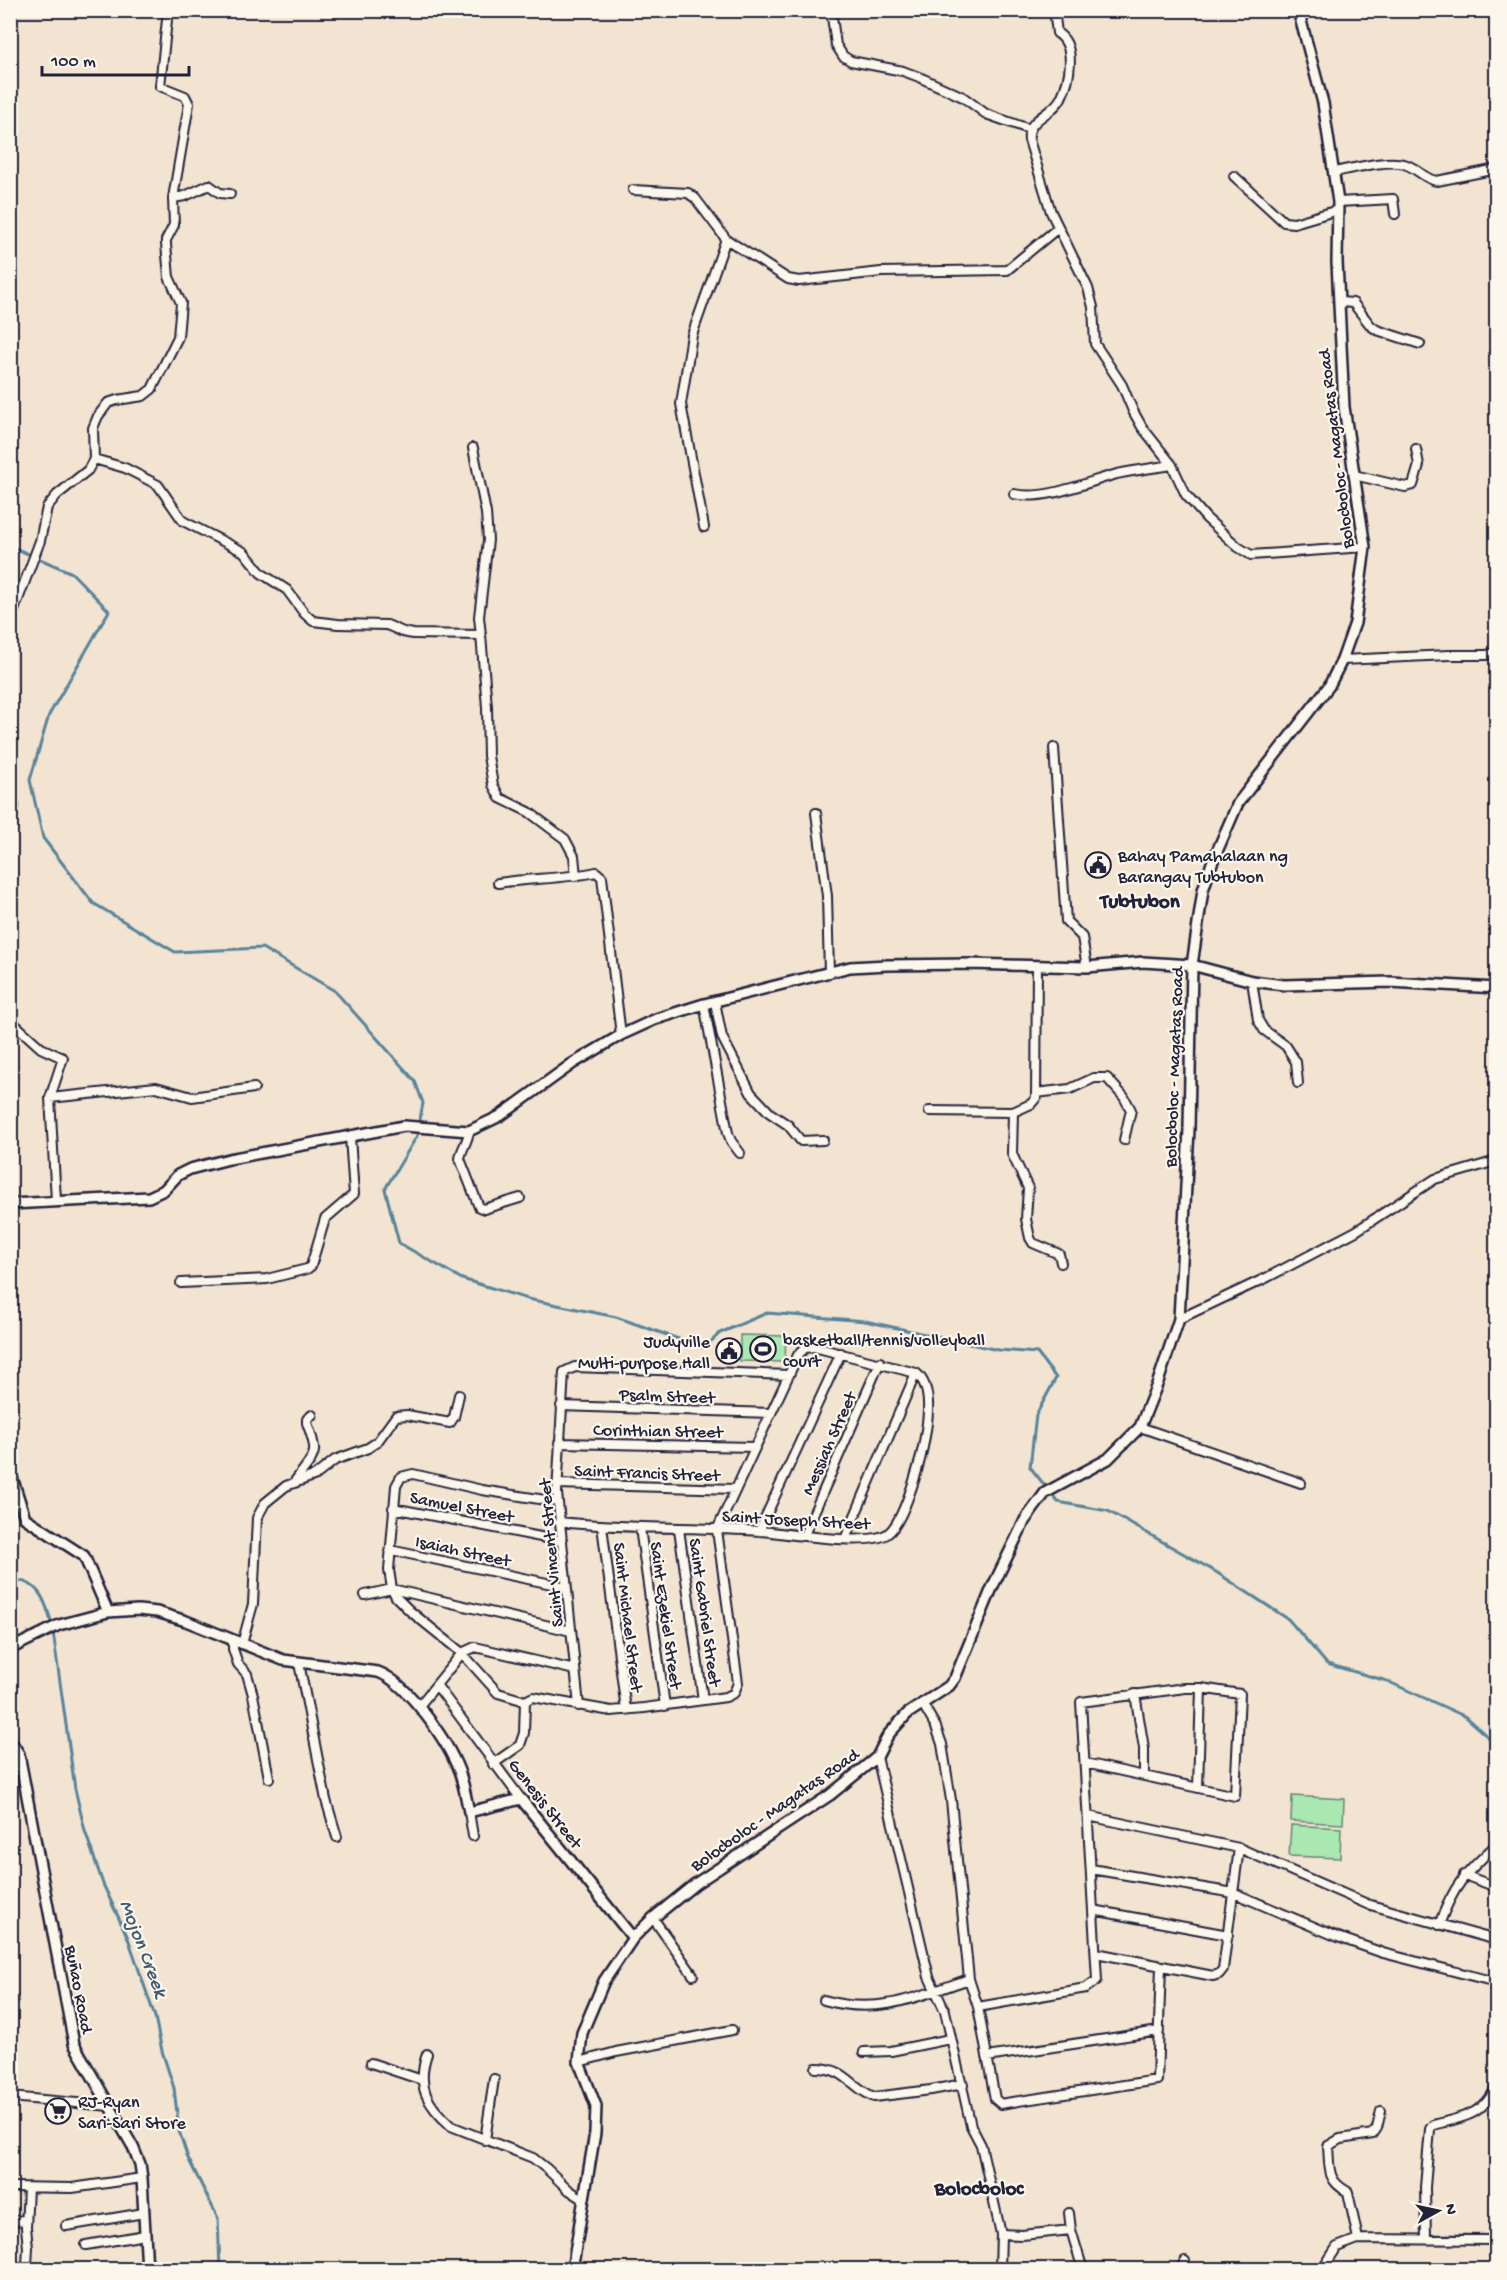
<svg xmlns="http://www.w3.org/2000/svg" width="1507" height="2280" font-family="'Gochi Hand',sans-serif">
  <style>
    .green { fill: #a9e8b0; stroke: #668576; stroke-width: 1.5 }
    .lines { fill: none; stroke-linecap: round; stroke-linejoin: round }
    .stream { stroke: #57849a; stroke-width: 3 }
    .minor-casing { stroke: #22223b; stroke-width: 12 }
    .tertiary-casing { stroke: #22223b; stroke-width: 14 }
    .minor { stroke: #fbf7ec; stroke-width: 8 }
    .tertiary { stroke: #fbf7ec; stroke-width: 9 }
    .labels { text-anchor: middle; stroke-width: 4.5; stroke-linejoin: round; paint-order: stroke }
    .street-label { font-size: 18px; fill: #22223b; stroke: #fbf7ec }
    .poi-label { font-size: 18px; fill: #22223b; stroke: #fbf7ec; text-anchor: start }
    .water-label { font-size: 20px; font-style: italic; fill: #415b73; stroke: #fbf7ec }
    .quarter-label { font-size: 21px; font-weight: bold; fill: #22223b; stroke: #fbf7ec }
  </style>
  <rect width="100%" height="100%" fill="#f3e3d1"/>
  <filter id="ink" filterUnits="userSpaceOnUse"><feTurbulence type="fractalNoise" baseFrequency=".0167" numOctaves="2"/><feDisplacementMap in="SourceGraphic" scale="12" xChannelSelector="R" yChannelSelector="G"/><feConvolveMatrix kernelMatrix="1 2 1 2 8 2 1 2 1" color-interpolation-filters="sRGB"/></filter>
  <g filter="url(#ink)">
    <path class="green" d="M740 1335 786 1336 785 1362 740 1361Z
      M1292 1796 1344 1799 1343 1824 1291 1821Z
      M1291 1825 1341 1828 1340 1858 1289 1856Z"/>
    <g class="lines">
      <path class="stream" d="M10 546 72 573 109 611 49 715 30 780 43 838 93 903 175 952 262 948 335 991 415 1081 423 1103 417 1136 385 1189 399 1243 462 1279 528 1299 616 1317 704 1348 720 1333 767 1313 865 1321 998 1350 1037 1353 1056 1378 1036 1415 1030 1467 1058 1502 1108 1511 1216 1572 1288 1619 1327 1664 1387 1681 1464 1716 1496 1744
        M10 1580C39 1579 46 1602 52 1625
        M53 1632 75 1789 85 1831 103 1884 128 1938 155 2017 162 2051 174 2088 179 2131 188 2158 218 2218 220 2270"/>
      <g class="minor-casing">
        <path id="minor" d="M831 10 836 45 843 56 851 61 903 71 919 77 963 97 986 114 1029 129
          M1054 10 1057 33C1077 45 1070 80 1061 98 1053 115 1026 118 1029 140L1051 212 1088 288 1093 307 1095 344 1122 385 1133 411 1142 427 1172 465 1186 495 1206 518 1238 547 1251 555 1365 547
          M1334 172C1352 169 1386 159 1404 164 1416 167 1424 179 1437 181L1492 170 1496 167
          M1234 176 1284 222 1294 223 1338 210
          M633 190 688 193 695 198 726 239 788 279 799 281 881 272 1007 270 1058 228
          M173 198 185 196 209 185 220 193 230 194
          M1338 202 1393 199 1395 214
          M1340 302 1353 303 1371 326 1377 330 1420 344
          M473 448 486 513 488 540 479 617 481 635
          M94 459 125 468 158 485 183 521 244 552 261 573 287 590 304 613 313 621 338 624 387 625 403 632 413 634 481 635 487 707 488 756 493 785 500 798 529 812 565 839 574 856 576 876
          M1354 475 1405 487 1413 485 1419 465 1416 449
          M1014 494C1045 501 1087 482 1117 474 1136 470 1154 468 1172 465
          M704 527 681 404 692 335 726 239
          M10 621 40 541 47 507 57 495 88 470 94 459 93 428 98 416 108 403 117 400 143 396 152 389 178 337 181 303 169 277 166 244V240L174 225 173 198 189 104 185 96 160 86 168 10
          M1342 660 1449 655H1487L1496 652
          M1054 748 1066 921 1082 937 1087 967
          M10 780 14 807 10 815
          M816 813 827 896 829 973
          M498 883C530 878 564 879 596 872L602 877 621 1035
          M1037 967 1036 1098 1031 1104 1013 1112 1012 1154 1028 1188 1026 1219 1030 1238 1033 1243 1059 1254 1061 1263
          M1252 981 1258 1020 1264 1030 1286 1046 1296 1062 1298 1083
          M715 1002 722 1037 751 1093 770 1113 788 1125 801 1141 823 1140
          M704 1004 728 1133 731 1141 740 1153
          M10 1020 41 1048 63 1058 50 1098 56 1200
          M1036 1093 1070 1089 1094 1078H1107L1124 1097 1131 1110 1124 1140
          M50 1098 156 1087 192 1097 254 1088
          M929 1111 1013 1112
          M469 1131C468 1142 461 1149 460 1159L479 1207 484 1209 520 1198
          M181 1283 267 1279 307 1269 311 1266 325 1219 354 1194 350 1137
          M1179 1319 1268 1277 1356 1231 1435 1179 1496 1161
          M561 1406 771 1413
          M1140 1427 1301 1483
          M559 1443 755 1447
          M295 1481C315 1453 320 1457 307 1423V1419L312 1415
          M557 1484 736 1489
          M393 1508 561 1541
          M602 1526 626 1710
          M640 1528 665 1706
          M679 1529 703 1700
          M759 1531 841 1353
          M804 1535 880 1362
          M845 1539 916 1373
          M390 1550 566 1587
          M365 1595 392 1589 571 1631
          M233 1639V1649L238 1664 247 1674 253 1695 269 1778
          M242 1644 253 1604 257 1518 265 1503 286 1486 316 1475 335 1460 368 1448 377 1442 396 1416 407 1415 450 1423 454 1417 459 1395
          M299 1663 326 1800 337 1837
          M437 1686 521 1799
          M1135 1694 1144 1748V1776
          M525 1701 533 1697 611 1711 644 1708 726 1697 734 1693 738 1683 717 1530 798 1355 805 1348 814 1347 916 1373C935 1388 927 1427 923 1447 919 1466 903 1524 887 1534 867 1547 786 1533 760 1531 693 1527 626 1529 559 1522
          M525 1701 498 1693 462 1653 410 1611 396 1597 392 1589 389 1570 396 1486 401 1477 413 1474 482 1490 558 1502
          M922 1703 936 1727 942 1744 951 1800 969 1979 978 2007 995 2099 1001 2104 1006 2103 1157 2080 1161 1966
          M419 1706 462 1653 475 1647 575 1670
          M579 1706 557 1493 564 1372 575 1367 789 1375
          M877 1757 929 1977 945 2011 971 2126 981 2145 1001 2234 1000 2270
          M493 1764 520 1745 524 1733 525 1701
          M1198 1788 1201 1688
          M469 1812 473 1836
          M1088 1816 1239 1848 1367 1904 1496 1940
          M1091 1869 1234 1893 1338 1937 1383 1953 1496 1982
          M1464 1875 1496 1887
          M1093 1910 1228 1935
          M653 1918 693 1975
          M1439 1925C1454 1884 1465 1874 1496 1845
          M1096 1953 1213 1976 1219 1974 1223 1969 1239 1848
          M824 2000C879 2016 919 1996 969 1979
          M978 2007 1086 1988 1097 1980 1081 1702 1185 1688H1201L1240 1694 1235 1796 1085 1763
          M864 2052 891 2051 950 2039
          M427 2054C416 2086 427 2105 451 2126L533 2158 547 2169 569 2190 583 2199
          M987 2057 1159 2031
          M579 2062 616 2052 732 2030
          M371 2063 422 2080
          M816 2068C847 2068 850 2087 874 2097L931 2090 963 2084
          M10 2097 110 2106
          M485 2140 494 2079
          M10 2187 72 2188 142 2178
          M1069 2213 1071 2230
          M10 2221 26 2220
          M66 2226 144 2213
          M1001 2234 1022 2235 1071 2230 1083 2270
          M1426 2238 1425 2187 1430 2129 1433 2125C1459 2118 1483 2116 1495 2089
          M1358 2239 1496 2240
          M86 2245 145 2235
          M20 2270 27 2265 28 2248 26 2227 28 2188
          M1180 2270 1185 2261
          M1322 2270 1337 2247 1358 2239 1348 2192C1326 2180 1330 2169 1328 2146L1340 2139 1373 2134 1377 2128 1381 2111"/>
      </g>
      <g class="tertiary-casing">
        <path id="tertiary" d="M10 1204 149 1197 164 1190 178 1175 190 1169 229 1159 404 1126 469 1131 500 1116 572 1064 621 1035 656 1019 704 1004 850 967 887 965 970 964 1087 967 1143 962 1192 965 1252 981 1284 985 1390 982 1496 988
          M10 1471 25 1518 84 1556 108 1612
          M10 1649 59 1625 108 1612 138 1610 157 1612 186 1621 283 1660 378 1672C408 1683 448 1742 459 1771 464 1784 466 1799 469 1812L521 1799 633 1938
          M10 1740 19 1754 74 2044 133 2147 140 2164 142 2178 147 2270
          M572 2270 595 2133 596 2106 579 2062 582 2033 604 1981 633 1938 653 1918 695 1884 830 1795 877 1757 888 1735 907 1714 949 1686 955 1678 992 1588 1025 1520 1045 1493 1108 1459 1140 1427 1158 1382 1179 1319 1189 1129 1192 965 1203 890 1212 863 1238 803 1329 686 1342 660 1355 623 1365 547 1344 407 1337 262 1338 202 1323 103 1298 10"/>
      </g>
      <use href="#minor" class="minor"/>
      <use href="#tertiary" class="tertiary"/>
    </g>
  </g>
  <defs>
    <g id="civic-ring" transform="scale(1.35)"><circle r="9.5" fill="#fbf7ec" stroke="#22223b" stroke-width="1.5"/><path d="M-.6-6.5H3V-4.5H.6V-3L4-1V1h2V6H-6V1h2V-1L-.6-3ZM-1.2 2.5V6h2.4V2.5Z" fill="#22223b"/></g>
    <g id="stadium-ring" transform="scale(1.35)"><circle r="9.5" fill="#fbf7ec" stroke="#22223b" stroke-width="1.5"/><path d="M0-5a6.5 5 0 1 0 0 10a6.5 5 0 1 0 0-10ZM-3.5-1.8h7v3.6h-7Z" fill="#22223b"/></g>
    <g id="supermarket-ring" transform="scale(1.35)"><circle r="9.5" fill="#fbf7ec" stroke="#22223b" stroke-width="1.5"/><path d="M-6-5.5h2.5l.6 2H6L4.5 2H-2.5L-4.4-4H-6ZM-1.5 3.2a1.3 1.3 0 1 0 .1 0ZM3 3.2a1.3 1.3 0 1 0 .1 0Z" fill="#22223b"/></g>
  </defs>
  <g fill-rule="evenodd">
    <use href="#civic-ring" x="1098" y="865"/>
    <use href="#stadium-ring" x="763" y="1349"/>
    <use href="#civic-ring" x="729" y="1351"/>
    <use href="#supermarket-ring" x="58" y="2111"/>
  </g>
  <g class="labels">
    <g class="street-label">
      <text transform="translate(1335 449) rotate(-97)" y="6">Bolocboloc - Magatas Road</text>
      <text transform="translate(1173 1067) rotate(-88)" y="6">Bolocboloc - Magatas Road</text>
      <text transform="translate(667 1395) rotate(2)" y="6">Psalm Street</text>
      <text transform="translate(658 1430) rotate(1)" y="6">Corinthian Street</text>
      <text transform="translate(828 1443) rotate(-66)" y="6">Messiah Street</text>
      <text transform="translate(647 1472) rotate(2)" y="6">Saint Francis Street</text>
      <text transform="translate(462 1506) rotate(11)" y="6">Samuel Street</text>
      <text transform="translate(796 1519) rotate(3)" y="6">Saint Joseph Street</text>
      <text transform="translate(463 1550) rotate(12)" y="6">Isaiah Street</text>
      <text transform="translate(550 1553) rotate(-95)" y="6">Saint Vincent Street</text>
      <text transform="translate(706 1612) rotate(82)" y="6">Saint Gabriel Street</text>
      <text transform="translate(667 1615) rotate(82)" y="6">Saint Ezekiel Street</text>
      <text transform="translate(629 1617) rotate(83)" y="6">Saint Michael Street</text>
      <text transform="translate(546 1803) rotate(52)" y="6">Genesis Street</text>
      <text transform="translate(774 1809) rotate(-35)" y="6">Bolocboloc - Magatas Road</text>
      <text transform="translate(80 1989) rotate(79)" y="6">Buñao Road</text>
    </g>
    <g class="poi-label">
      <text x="1118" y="861">Bahay Pamahalaan ng<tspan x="1118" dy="21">Barangay Tubtubon</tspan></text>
      <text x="783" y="1345">basketball/tennis/volleyball<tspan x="783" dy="21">court</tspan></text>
      <text x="710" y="1347" text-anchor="end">Judyville<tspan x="710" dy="21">Multi-purpose Hall</tspan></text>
      <text x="78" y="2107">RJ-Ryan<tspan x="78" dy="21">Sari-Sari Store</tspan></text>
    </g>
    <g class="water-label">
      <text transform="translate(145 1948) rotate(69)" y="7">Mojon Creek</text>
    </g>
    <g class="quarter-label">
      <text x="1140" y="907">Tubtubon</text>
      <text x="979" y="2194">Bolocboloc</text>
    </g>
  </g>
  <rect width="1507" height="2280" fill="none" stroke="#fbf7ec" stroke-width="36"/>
  <rect x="18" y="18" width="1471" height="2244" fill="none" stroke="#22223b" stroke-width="2" filter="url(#ink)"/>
  <g transform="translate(1438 2211) rotate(82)" stroke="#fbf7ec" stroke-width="4.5" paint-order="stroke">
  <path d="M0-4.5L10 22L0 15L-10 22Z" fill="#22223b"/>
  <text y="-9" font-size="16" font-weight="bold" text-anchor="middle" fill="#22223b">N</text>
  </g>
  <path d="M42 66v9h147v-9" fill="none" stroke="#22223b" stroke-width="3"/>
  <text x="51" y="66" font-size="18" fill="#22223b" stroke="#fbf7ec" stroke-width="4.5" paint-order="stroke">100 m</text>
</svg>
